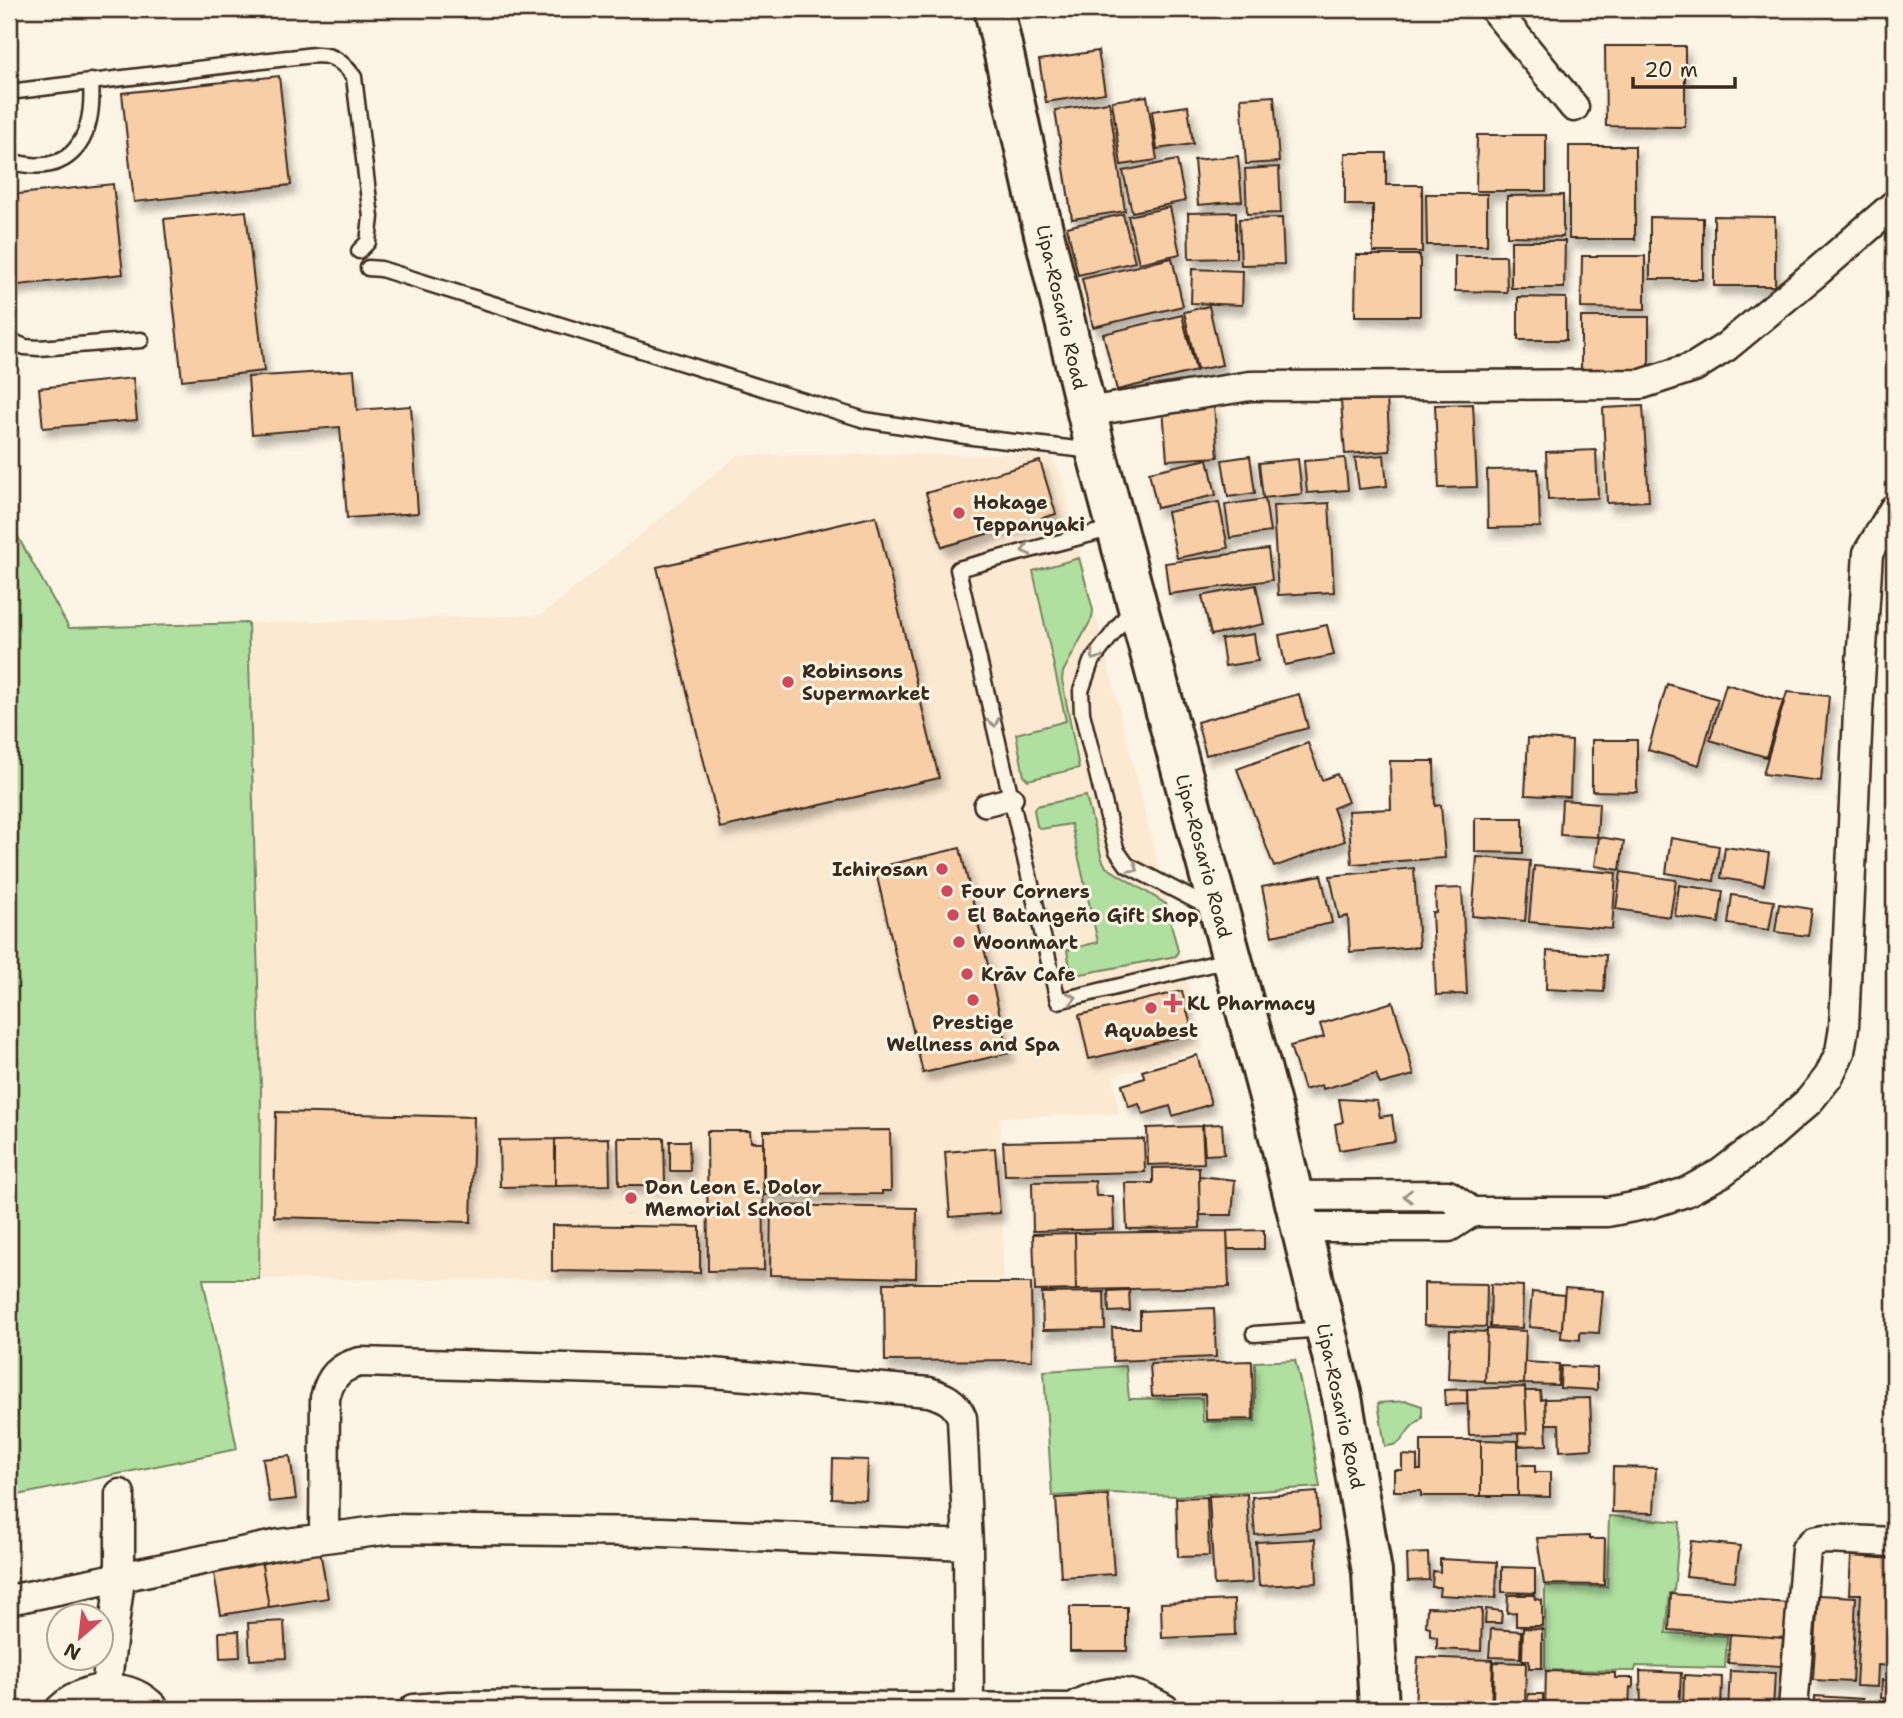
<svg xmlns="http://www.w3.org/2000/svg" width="1903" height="1718" font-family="'Shantell Sans',sans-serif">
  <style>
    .built { fill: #fbe9d2 }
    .green { fill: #b0e0a0; stroke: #76855f; stroke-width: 2 }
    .building { fill: #f8cea7; stroke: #3b2a1e; stroke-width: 2; filter: url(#shadow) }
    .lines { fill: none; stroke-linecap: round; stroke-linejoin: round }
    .service-casing { stroke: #3b2a1e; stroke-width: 19 }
    .pedestrian-casing { stroke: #3b2a1e; stroke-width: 26 }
    .minor-casing { stroke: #3b2a1e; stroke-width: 33 }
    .primary-casing { stroke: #3b2a1e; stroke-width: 44 }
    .service { stroke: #fcf5e5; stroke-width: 14 }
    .pedestrian { stroke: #fcf5e5; stroke-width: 21 }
    .minor { stroke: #fcf5e5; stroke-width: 28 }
    .primary { stroke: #fcf5e5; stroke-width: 38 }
    .oneway { stroke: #9c9082 }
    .poi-dot { fill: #d1495b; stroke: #fcf5e5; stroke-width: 2.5 }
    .labels { text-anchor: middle; stroke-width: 6; stroke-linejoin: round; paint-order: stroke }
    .street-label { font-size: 19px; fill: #3b2a1e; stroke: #fcf5e5 }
    .poi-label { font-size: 19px; font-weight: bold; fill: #3b2a1e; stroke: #fcf5e5; text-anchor: start }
  </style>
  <defs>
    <filter id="shadow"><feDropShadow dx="4.5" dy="8" stdDeviation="3.5" flood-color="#0004"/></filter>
  </defs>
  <rect width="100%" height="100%" fill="#fcf5e5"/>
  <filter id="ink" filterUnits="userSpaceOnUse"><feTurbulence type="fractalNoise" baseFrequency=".0143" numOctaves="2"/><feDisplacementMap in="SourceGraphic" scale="14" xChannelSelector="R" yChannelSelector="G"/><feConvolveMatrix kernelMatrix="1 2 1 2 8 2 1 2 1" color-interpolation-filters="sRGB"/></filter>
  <g filter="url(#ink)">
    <path class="built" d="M1027 454 1046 456 1052 459 1060 472 1204 1049 1113 1076 1119 1114 1000 1117 1004 1280 259 1279 261 1090 248 623 542 615 738 455Z"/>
    <path class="green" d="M1737 9H1838L1737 17Z
      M9 521 69 628 248 623 261 1090 259 1279H203L237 1449 9 1497Z
      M1079 558 1093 610 1092 618 1063 672 1062 680 1079 768 1028 780 1024 776 1016 734 1066 721 1033 571Z
      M1086 796 1102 859 1106 867 1166 904 1178 951 1176 956 1076 975 1071 974 1067 950 1098 942 1071 824 1041 829 1037 826 1034 810 1036 806Z
      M1295 1360 1309 1420 1320 1487 1176 1496 1111 1493 1052 1496 1044 1371 1126 1366 1129 1399 1202 1398 1203 1422 1255 1421V1362Z
      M1407 1401 1422 1406V1418C1417 1422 1412 1425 1408 1431 1400 1442 1400 1445 1385 1446L1378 1403Z
      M1609 1516 1680 1522 1674 1592 1670 1593 1666 1633 1727 1636 1725 1668 1636 1666 1635 1671 1545 1670V1586L1607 1587Z"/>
    <path class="building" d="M1605 46H1685V127L1606 126Z
      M1098 51 1105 93 1046 102 1039 60Z
      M279 76 291 185 134 202 122 93Z
      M1147 96 1157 160 1121 165 1112 101Z
      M1274 96 1279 162 1246 164 1241 98Z
      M1109 102 1125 211 1072 219 1055 110Z
      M1188 106 1193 144 1157 149 1152 111Z
      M1477 135H1546V191H1476Z
      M1569 146H1635V239H1569Z
      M1345 153H1386V185H1422V252H1373V205H1345Z
      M1238 156 1242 201 1198 205 1194 160Z
      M1177 160 1185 201 1132 212 1123 171Z
      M1279 167 1281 213 1247 214 1245 169Z
      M113 184 123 274 9 286V195Z
      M1426 194H1487V245H1427Z
      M1563 195V237L1507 236V196Z
      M1170 207 1180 254 1139 263 1128 216Z
      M246 211 264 371 182 380 164 219Z
      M1236 212V258L1189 259 1188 213Z
      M1123 214 1135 262 1078 275 1067 227Z
      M1714 216 1775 217V286H1714Z
      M1650 217 1703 218V279H1650Z
      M1282 218 1284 264 1241 265 1239 219Z
      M1511 241H1565L1564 288H1511Z
      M1356 255H1420V316H1355Z
      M1455 256H1506L1507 292 1455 291Z
      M1582 256H1645V309L1581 308Z
      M1172 258 1183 306 1093 327 1082 279Z
      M1192 269 1243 271 1242 305 1191 303Z
      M1518 297 1566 298V340H1518Z
      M1209 306 1222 365 1197 370 1184 312Z
      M1182 315 1196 371 1117 390 1103 334Z
      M1581 317H1649V370H1581Z
      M354 370 357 410 411 406 418 513 347 518 340 427 252 434 248 377Z
      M133 378 137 420 43 428 39 388Z
      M1387 398 1390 451 1345 454 1341 401Z
      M1473 404 1477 487 1439 488 1435 405Z
      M1214 405 1218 457 1167 460 1163 408Z
      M1643 406 1649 501 1607 503 1603 408Z
      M1596 450 1598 498 1548 500 1546 452Z
      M1384 455 1387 486 1359 489 1355 458Z
      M1250 456 1255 493 1228 497 1222 460Z
      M1345 458 1348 490 1307 493 1304 461Z
      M1208 459 1216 495 1157 508 1149 472Z
      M1298 459 1302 494 1263 498 1259 463Z
      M1040 461 1056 514 942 547 926 493Z
      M1538 469 1540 527 1488 528 1487 470Z
      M1265 499 1270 532 1230 538 1225 505Z
      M1219 502 1228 548 1177 558 1167 512Z
      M1329 503 1334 592 1278 595 1273 506Z
      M876 516 939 778 720 828 657 567Z
      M1268 549 1272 580 1169 594 1165 563Z
      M1256 585 1264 624 1211 635 1202 596Z
      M1327 625 1334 655 1285 665 1279 635Z
      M1254 634 1258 661 1225 666 1221 639Z
      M1667 684 1718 699 1699 765 1648 750Z
      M1726 684 1783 701 1766 757 1710 740Z
      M1787 692 1829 696 1821 781 1763 774Z
      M1299 694 1308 728 1206 755 1197 722Z
      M1528 738 1572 741 1570 797 1525 795Z
      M1592 740H1637V792L1592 791Z
      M1308 743 1322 780 1337 774 1348 802 1333 808 1345 841 1274 867 1237 769Z
      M1390 761H1434L1435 806 1441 805 1445 858 1352 864 1348 811 1391 809Z
      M1562 800 1599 803 1597 837 1560 835Z
      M1475 818H1523V853L1475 852Z
      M1599 837 1624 841 1620 870 1595 866Z
      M1671 838 1719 846 1714 881 1666 873Z
      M1725 847 1769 853 1764 885 1721 878Z
      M960 848 1009 1053 923 1073 875 868Z
      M1477 857 1530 861 1525 921 1472 916Z
      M1534 866 1616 873 1612 929 1529 922Z
      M1414 868 1419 947 1350 952 1348 916 1339 918 1330 876Z
      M1621 872 1676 880 1670 917 1616 909Z
      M1321 875 1332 923 1272 936 1262 887Z
      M1679 885 1723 891 1719 923 1675 916Z
      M1462 888 1467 994 1436 995 1432 912H1436L1435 889Z
      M1732 895 1774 901 1769 930 1728 924Z
      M1779 904 1812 909 1808 936 1775 932Z
      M1547 951 1606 955 1604 992 1546 989Z
      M1182 991 1193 1034 1089 1059 1079 1015Z
      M1393 1002 1414 1075 1380 1084 1376 1074 1323 1089 1322 1085 1304 1090 1290 1046 1324 1037 1320 1024Z
      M1197 1055 1211 1104 1173 1116 1170 1106 1143 1114 1139 1104 1129 1107 1122 1085 1145 1078 1142 1071Z
      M1339 1099 1377 1101 1380 1117 1392 1115 1395 1141 1339 1150 1335 1124 1343 1122Z
      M276 1112 474 1117 471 1222 274 1217Z
      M1222 1124 1224 1154 1205 1155 1203 1125Z
      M1202 1126 1204 1163 1148 1165 1147 1128Z
      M890 1130 891 1191H882V1194L764 1195V1131Z
      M707 1131H750L751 1142H763L764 1270 708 1271Z
      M609 1138 610 1185 555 1186V1139Z
      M618 1138H664L665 1185H619Z
      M555 1139V1186L500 1187 499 1140Z
      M1144 1139 1145 1172 1005 1175 1003 1142Z
      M670 1141H689L690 1171H670Z
      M995 1148 1000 1213 950 1217 945 1152Z
      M1199 1167 1200 1228 1127 1229 1125 1183H1153V1168Z
      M1199 1176 1235 1180 1232 1215H1200Z
      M1095 1181 1096 1196H1113L1114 1229 1033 1231 1032 1182Z
      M1418 1204H1444V1219H1418Z
      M771 1205 917 1208 916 1278 770 1275Z
      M552 1225 700 1227V1273L552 1271Z
      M1264 1230V1249H1228L1227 1231Z
      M1227 1231 1229 1287 1076 1290 1075 1233Z
      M1075 1233 1076 1290 1035 1291 1033 1234Z
      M884 1283H1031L1032 1360 885 1361Z
      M1424 1283 1487 1284 1486 1327 1424 1325Z
      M1491 1284 1523 1286 1522 1328 1490 1327Z
      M1565 1288 1603 1291 1599 1333 1580 1332V1340L1561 1338Z
      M1129 1290 1130 1311 1109 1312 1108 1291Z
      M1104 1292 1105 1329 1043 1330 1042 1293Z
      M1532 1292 1564 1295 1562 1330 1529 1327Z
      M1214 1308 1216 1357 1113 1361 1112 1328H1140V1311Z
      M1487 1329 1526 1331 1524 1384 1485 1383Z
      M1450 1330 1487 1332 1485 1381 1448 1379Z
      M1252 1361 1253 1419 1206 1420 1205 1394 1152 1396 1150 1364Z
      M1525 1362 1559 1364 1558 1385 1524 1384Z
      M1561 1366 1597 1368V1390L1560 1388Z
      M1525 1387 1527 1433 1469 1435 1467 1389Z
      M1467 1389V1404L1445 1405 1444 1390Z
      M1525 1391H1540L1541 1400 1545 1399 1547 1445 1519 1446 1518 1434 1527 1433Z
      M1590 1398 1592 1449 1560 1451 1559 1424H1546L1545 1399Z
      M1421 1440H1481V1496H1421V1491H1394V1470H1402V1455L1417 1456V1470H1421Z
      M1481 1440 1518 1441V1496H1481Z
      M290 1456 296 1499 269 1502 263 1459Z
      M833 1459 868 1460 866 1500 832 1498Z
      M1518 1465H1535V1472H1550V1497L1518 1496Z
      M1613 1467 1656 1468 1654 1513 1612 1512Z
      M1317 1492 1320 1530 1255 1535 1252 1497Z
      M1247 1494 1252 1583 1214 1585 1209 1496Z
      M1108 1495 1114 1574 1061 1577 1056 1498Z
      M1207 1497 1209 1556 1178 1557 1176 1498Z
      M1589 1536V1539H1605L1604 1585 1544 1584 1537 1538Z
      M1315 1539 1317 1583 1259 1586 1256 1542Z
      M1691 1541 1740 1546 1735 1581 1686 1576Z
      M320 1550 328 1598 269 1607 261 1559Z
      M1428 1553 1429 1580 1408 1581 1407 1554Z
      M1851 1556 1894 1559V1666L1878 1665 1877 1687 1856 1686 1861 1594H1849Z
      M261 1559 269 1607 221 1615 213 1567Z
      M1440 1559 1497 1562 1496 1598 1439 1595 1440 1587H1432L1433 1571 1440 1572Z
      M1502 1567 1535 1568V1593L1502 1592Z
      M1671 1594 1788 1603 1785 1638 1669 1630Z
      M1508 1595H1534L1535 1599 1542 1600V1626H1516V1612L1507 1613Z
      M1818 1595 1856 1597 1852 1682 1813 1680Z
      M1234 1600 1235 1635 1162 1638 1161 1603Z
      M1070 1607H1127V1651H1070Z
      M1427 1607 1482 1609 1481 1651 1437 1649V1637L1430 1636V1627L1426 1626Z
      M1486 1609 1502 1611 1501 1623H1485Z
      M284 1621 286 1658 250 1660 248 1623Z
      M1523 1628 1542 1629V1668H1529V1660H1522Z
      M1491 1629 1521 1631 1520 1658 1489 1657Z
      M239 1631 240 1657 220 1658 219 1632Z
      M1730 1634 1783 1638 1781 1666 1728 1663Z
      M1418 1657 1493 1660 1491 1709 1415 1705Z
      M1494 1662 1526 1663 1525 1709 1505 1708V1701H1493Z
      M1546 1671 1615 1673V1678H1633V1688L1630 1687 1629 1709H1545Z
      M1640 1671 1681 1673 1679 1709H1641Z
      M1730 1671 1775 1673 1773 1709H1728Z
      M1684 1675 1722 1677 1721 1709H1683Z
      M1882 1680H1894V1699L1881 1698Z
      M1528 1694H1543V1709H1527Z
      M1815 1696 1863 1699V1709H1815Z"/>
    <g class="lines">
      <g class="service-casing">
        <path id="service" d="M9 92 287 58C319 55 333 48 354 77L371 217 368 242 359 251
          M9 161C72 179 95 139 91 81
          M368 268 381 269 865 420 972 437 1094 451
          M9 340 25 347 39 348 141 340
          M1114 528 958 569 1058 1001 1232 959
          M1134 606 1091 662 1081 691 1082 713 1113 838 1117 851 1127 865 1212 909
          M1254 1334 1325 1329"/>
      </g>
      <g class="pedestrian-casing">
        <path id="pedestrian" d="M985 805 1012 798"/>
      </g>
      <g class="minor-casing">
        <path id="minor" d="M1494 9 1574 107
          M1086 412 1250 386 1642 384 1694 367 1726 347 1818 271 1894 205
          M1294 1196 1448 1195 1472 1212H1607L1649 1204 1686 1192 1721 1173 1767 1138 1809 1101 1829 1076 1840 1052 1844 1027 1858 712 1868 553 1894 509
          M1301 1227H1449L1472 1212
          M324 1537 325 1398C330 1377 339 1367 360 1362L701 1372 929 1392C945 1397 956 1402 962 1418L968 1545 969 1709
          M9 1600 280 1544 392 1529 662 1532 968 1545
          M106 1688 120 1579V1494
          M60 1709C87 1684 129 1680 155 1709
          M414 1709 450 1706 583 1705 1071 1708C1107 1687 1130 1688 1165 1709
          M1793 1709 1806 1549 1814 1541 1825 1539 1894 1542"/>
      </g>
      <g class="primary-casing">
        <path id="primary" d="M994 9 1037 204 1096 451 1273 1112 1342 1397 1372 1572 1379 1709"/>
      </g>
      <use href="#service" class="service"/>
      <use href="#pedestrian" class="pedestrian"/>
      <use href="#minor" class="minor"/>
      <use href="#primary" class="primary"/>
    </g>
    <defs><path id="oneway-chevron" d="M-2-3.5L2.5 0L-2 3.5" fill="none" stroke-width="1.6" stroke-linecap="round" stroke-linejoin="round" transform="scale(1.75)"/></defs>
    <g class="oneway">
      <use href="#oneway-chevron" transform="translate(1026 550) rotate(166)"/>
      <use href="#oneway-chevron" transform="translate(1095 656) rotate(124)"/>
      <use href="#oneway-chevron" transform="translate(994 722) rotate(77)"/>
      <use href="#oneway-chevron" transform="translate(1134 868) rotate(34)"/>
      <use href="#oneway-chevron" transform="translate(1072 998) rotate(-14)"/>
      <use href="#oneway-chevron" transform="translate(1408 1196) rotate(180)"/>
    </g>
  </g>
  <g class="poi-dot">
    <circle cx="959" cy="513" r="7"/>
    <circle cx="788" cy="682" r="7"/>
    <circle cx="942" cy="869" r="7"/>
    <circle cx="947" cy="891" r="7"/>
    <circle cx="953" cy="915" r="7"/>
    <circle cx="959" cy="942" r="7"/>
    <circle cx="967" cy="974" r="7"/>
    <circle cx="973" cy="1000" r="7"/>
    <path d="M1169.5 992.5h7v7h7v7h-7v7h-7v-7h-7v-7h7z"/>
    <circle cx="1151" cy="1008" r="7"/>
    <circle cx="631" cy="1198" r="7"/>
  </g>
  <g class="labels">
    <g class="street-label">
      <text transform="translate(1062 307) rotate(77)" y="7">Lipa-Rosario Road</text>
      <text transform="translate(1204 856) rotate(75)" y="7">Lipa-Rosario Road</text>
      <text transform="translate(1341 1406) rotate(78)" y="7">Lipa-Rosario Road</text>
    </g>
    <g class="poi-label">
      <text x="973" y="509">Hokage<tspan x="973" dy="22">Teppanyaki</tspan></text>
      <text x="802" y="678">Robinsons<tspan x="802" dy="22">Supermarket</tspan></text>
      <text x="928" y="876" text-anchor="end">Ichirosan</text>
      <text x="961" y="898">Four Corners</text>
      <text x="967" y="922">El Batangeño Gift Shop</text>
      <text x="973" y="949">Woonmart</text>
      <text x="981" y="981">Krāv Cafe</text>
      <text x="1187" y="1010">KL Pharmacy</text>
      <text x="973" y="1029" text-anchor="middle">Prestige<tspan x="973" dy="22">Wellness and Spa</tspan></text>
      <text x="1151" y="1037" text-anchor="middle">Aquabest</text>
      <text x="645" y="1194">Don Leon E. Dolor<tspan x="645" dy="22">Memorial School</tspan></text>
    </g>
  </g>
  <rect width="1903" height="1718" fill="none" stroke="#fcf5e5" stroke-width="35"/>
  <rect x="18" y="18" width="1868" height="1683" fill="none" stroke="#3b2a1e" stroke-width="2.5" filter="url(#ink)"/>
  <g transform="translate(80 1637) rotate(208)"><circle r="33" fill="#fcf5e5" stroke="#afa495" stroke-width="2"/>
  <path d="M0-5L12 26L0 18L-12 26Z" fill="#d1495b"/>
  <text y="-10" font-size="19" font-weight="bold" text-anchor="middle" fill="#3b2a1e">N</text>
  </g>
  <path d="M1633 77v10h102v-10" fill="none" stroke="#3b2a1e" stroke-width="3.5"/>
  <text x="1644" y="77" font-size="21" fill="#3b2a1e" stroke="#fcf5e5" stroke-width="5" paint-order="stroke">20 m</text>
</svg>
